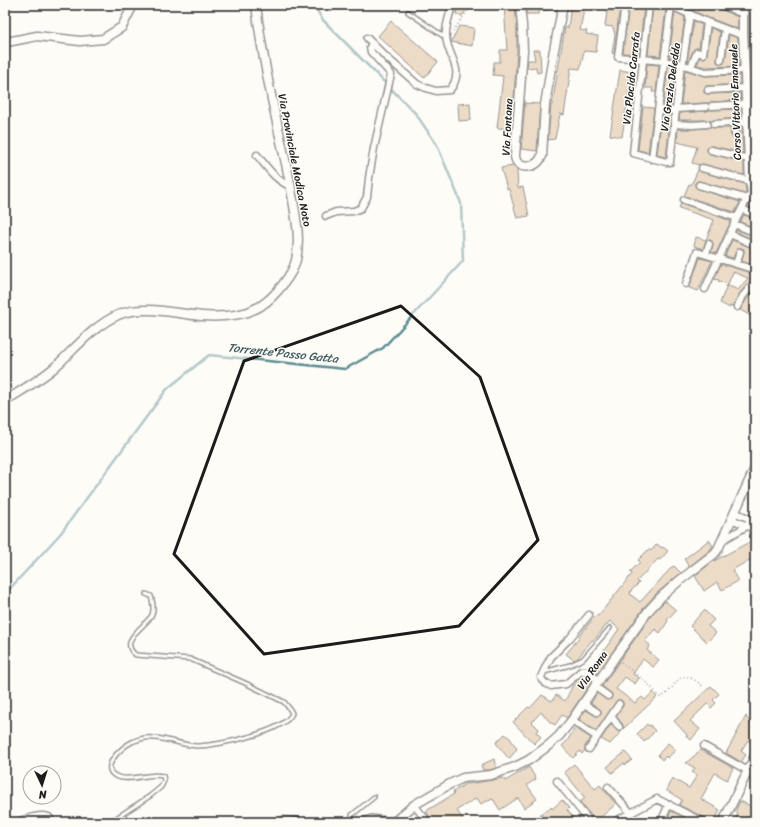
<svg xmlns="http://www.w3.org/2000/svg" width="760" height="827" font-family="Sriracha,sans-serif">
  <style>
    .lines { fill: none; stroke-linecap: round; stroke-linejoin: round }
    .stream { stroke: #5b8c90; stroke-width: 2.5 }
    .building { fill: #d7b489; stroke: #1c1c1c }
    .service-casing { stroke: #1c1c1c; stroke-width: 6 }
    .minor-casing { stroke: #1c1c1c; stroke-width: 9 }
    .tertiary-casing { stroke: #1c1c1c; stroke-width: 11 }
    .path { stroke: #1c1c1c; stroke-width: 1.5; stroke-dasharray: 1 3; stroke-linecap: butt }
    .service { stroke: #fdfcf7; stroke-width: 3 }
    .minor { stroke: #fdfcf7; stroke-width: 6 }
    .tertiary { stroke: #fdfcf7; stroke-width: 8 }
    .marked { fill: none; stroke: #1c1c1c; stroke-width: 3; stroke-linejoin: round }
    .labels { text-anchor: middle; stroke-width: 3; stroke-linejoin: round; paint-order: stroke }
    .street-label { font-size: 11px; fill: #1c1c1c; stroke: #fdfcf7 }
    .water-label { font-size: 12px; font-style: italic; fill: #415d60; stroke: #fdfcf7 }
  </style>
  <rect width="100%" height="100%" fill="#fdfcf7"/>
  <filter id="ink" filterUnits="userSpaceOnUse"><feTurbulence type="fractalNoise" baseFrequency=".025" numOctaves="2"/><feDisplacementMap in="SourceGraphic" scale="8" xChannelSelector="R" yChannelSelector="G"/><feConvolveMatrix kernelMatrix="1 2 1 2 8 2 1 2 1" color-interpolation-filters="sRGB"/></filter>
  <g filter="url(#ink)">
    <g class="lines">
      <path class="stream" d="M5 594 61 533 167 389 209 355 345 369 383 348 463 261 461 203 437 145 416 114 322 19 314 5"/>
    </g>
    <path class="building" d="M458 5H470L462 16 456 14Z
      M504 5H515L517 25V51L512 129 497 128 503 76 493 75 494 62H500V50H507Z
      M526 5H557V7L556 9 539 11V14H526Z
      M571 5H583V9H584L580 30 587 31 586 34 598 36 596 52 584 51 580 69 571 68 564 115 560 114 555 139 548 140 551 105H552L565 27 568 28Z
      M614 5H620L614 54 612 53 615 35 613 27 605 26 607 11 613 10Z
      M629 5H644L639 54 623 53Z
      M653 5H665L666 8 660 56 648 55Z
      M680 5H718V7L720 9 738 17V29L709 18Z
      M748 5H755V120H753L748 32Z
      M675 12 685 17 679 59 669 57Z
      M391 21 438 62 424 78 378 36Z
      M694 21 702 25 699 48H697L694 49 688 62 687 61Z
      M459 26 474 28 472 46 451 42Z
      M711 28 720 32 717 59V62L720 64H723L725 61 729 35 738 38 739 66 706 67 697 65 700 58H705L707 55Z
      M533 50H540L541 72 537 73 536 67 527 68 528 60H535Z
      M647 64 659 65 656 92H652L653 88H645Z
      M668 66 677 67 672 106H663Z
      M620 70 632 72 622 137 610 135Z
      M685 70 705 76 740 75V84L708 86H705L704 90V93L708 94 740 93 741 100 712 102 708 103H706L681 104Z
      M470 103 471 120 459 121 458 104Z
      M525 103 540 104 537 151 521 149Z
      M643 107 654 108 648 152 638 150Z
      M741 109 742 118 714 120 711 121 707 120H679L680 113 706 111 710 110H712Z
      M662 115H671L666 157 657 155Z
      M710 127 714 128H730L731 136 735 138H737L739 136V127H742L743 153 712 146 708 147 707 151 710 154 744 162V175L703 164 699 165 692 163 697 147 677 142 678 129H692L707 128Z
      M755 130V170L753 131Z
      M514 166 517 170 518 188 523 187 529 216 517 218 509 189H507L501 168Z
      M698 170 701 172 745 184 746 192 745 194 700 181H698L695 183V186L698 189 740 202 735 212 684 196 689 184 691 185Z
      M751 201 755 203V210L748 207Z
      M681 203 731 221 716 253 711 252 713 245 712 241 710 240H706L714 220 679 208Z
      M744 215 755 219V240L736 232 737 230 749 234 753 232V229L752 227 740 222Z
      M696 237 706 240 703 249 694 246Z
      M732 240 755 249V255L753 254 750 264 742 261 744 251V249L741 248 737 249 733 258 725 256Z
      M700 258 712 261 698 291 689 288Z
      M721 264 748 272H753L755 270V278L752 279 740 293 733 307 730 306V308L720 303 727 285 738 290 748 278 733 272 728 284 718 281 719 280 714 279Z
      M755 289V312L753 317 740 310 747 299Z
      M755 539V557L732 570 738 581 722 590 717 582 704 591 695 576 712 562Z
      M709 540 713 546 710 550 689 567 684 559Z
      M657 544 662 548 663 547 668 551 660 560 658 559 637 581 639 583 630 592 631 593 630 594 640 602 672 567 674 566 681 573 657 593 645 606 597 674 591 669 619 629 610 621 593 641 592 640 577 659 574 660 566 654 580 637 579 636 596 615 598 616 632 574 630 572 640 562 638 560 649 549 651 551Z
      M665 601 676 610 667 620 668 621 660 633 655 629 645 641 650 645 647 650 659 660 653 667 643 659 633 674 639 678 635 684 625 677 616 689 635 703 642 697 645 700 653 692 657 697 623 729V725L616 716 623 706V702L621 700H617L596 731 579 719 586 710 596 716 601 715V710L591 703 597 693 607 700 611 699 612 696V694L602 686 653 613Z
      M704 610 714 620 708 626 716 633 707 642 690 626Z
      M586 677 592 681 567 718 562 715 555 725 550 722 541 712 532 722 539 729 536 732 541 737 534 744 513 722 528 707 530 708 542 695 552 701 556 695 565 701 574 683 579 679 584 681Z
      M711 686 719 694 713 700 716 703 711 708 707 704 690 721 700 729 691 740 686 736 687 735 674 721Z
      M746 716 755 730V744L748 740 741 751 746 755 741 762 726 753Z
      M611 724 617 731H622L610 744 601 739Z
      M647 724 649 726 650 725 655 731 644 742 637 734Z
      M575 728 591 738 585 746V750L582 754 580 751 573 758 562 746 567 741Z
      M505 734 510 738 517 749 509 759 496 743Z
      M668 743 676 750 667 758 666 756 662 760 658 755Z
      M701 750 733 768 727 780 715 773 701 799 720 810 714 822H707L705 818 679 805 682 800 666 790 672 778 689 788 697 775 692 772 695 768 686 763Z
      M625 752 632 760 625 765 624 763 612 773 607 767Z
      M494 759 496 768 490 770H483L481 765Z
      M574 764 595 789 600 785 616 804 595 822 594 819 580 802 585 798 564 772Z
      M529 767 536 779 527 785 537 799 524 808 518 798 500 810 493 799 485 802 481 804 477 798 457 810 464 822H433L426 811 454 794 453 792 467 783 469 784 504 778 505 781Z
      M562 800 569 808 567 810 577 822H529L551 807 552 809Z
      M740 801 755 808V815L752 822H734L738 814 735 812Z
      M671 811 684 817 682 822H666Z
      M281 816 300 817V818L293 817 291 819 292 822H280Z"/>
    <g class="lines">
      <g class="service-casing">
        <path id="service" d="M408 12 446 38
          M544 672 570 665 583 659 610 628
          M294 820 303 822
          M110 822 150 796 161 787 164 781 163 776C148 772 133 782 118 777 97 770 121 747 132 742 134 741 138 740 140 739 159 734 178 745 197 746 216 746 286 732 292 713L289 708 284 702 245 683 190 659 136 655C117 641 146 626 152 615 154 609 153 602 151 596L146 594
          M312 822 332 820 344 822
          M353 822 352 820V815L374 797
          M359 822 371 817 394 820"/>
      </g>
      <g class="minor-casing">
        <path id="minor" d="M625 5 618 57 675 62 705 72 745 70
          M649 5 633 153 666 162H670L680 73 683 61 690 14
          M669 5 707 22 744 36
          M722 5 743 14
          M367 38 386 57 417 84 426 88 436 91 450 90C466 69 447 57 446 36 445 26 450 15 452 5
          M721 60 725 29
          M691 67 697 52 703 54 707 22
          M708 90 746 88
          M712 106 747 104
          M676 109 706 107
          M658 110 676 111
          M734 123 735 134
          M674 124 692 125 707 124
          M714 124 747 122
          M748 127 754 126 755 124
          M711 150 749 159
          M257 155C267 167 275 180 290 186
          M652 159 671 6
          M702 168 750 181
          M699 185 747 199
          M684 200 737 218
          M742 209 755 215
          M326 216 336 212 354 211 361 208 367 197 369 178 374 148 391 74 371 52 370 47 372 43
          M734 224 749 230
          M730 234 755 245
          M706 254 709 244
          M736 264 740 252
          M686 284 697 252 749 268
          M705 289 737 218 747 199 752 192
          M737 307 743 296 755 282
          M734 512 755 521
          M731 519 755 529
          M721 541 747 526 750 519
          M589 615 570 638 551 657 546 666 541 677 542 680 545 683 551 686 566 684 581 671H586L598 680
          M594 686 608 696
          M583 703 597 712
          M611 716 619 727
          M572 720 597 737 619 704
          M704 746 748 771
          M589 749 597 737
          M557 781 590 822
          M608 787 631 813
          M414 805 428 822
          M17 822C26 819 39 814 49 817L51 822
          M614 822 657 799 703 822
          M661 822 669 804
          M686 822 690 815"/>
      </g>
      <g class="tertiary-casing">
        <path id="tertiary" d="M520 5 522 25 523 51 515 156C515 157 516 161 517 162 521 169 533 167 538 162 539 161 541 158 542 156L545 105 553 55 563 5
          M743 5V32L750 181 752 192 755 198
          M5 43 7 42 37 36 80 41 103 39 122 27 133 5
          M5 401C22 390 40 380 55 367 75 349 93 326 118 315 141 304 178 314 202 316 217 317 234 316 248 312 252 310 258 308 262 305 274 297 293 275 296 260 300 241 297 224 294 206 291 188 288 172 284 155 273 105 262 56 256 5
          M394 822 414 805 450 784 463 778 491 775 515 767 529 760 549 745 559 736 572 720 615 657 649 610 661 597 679 581 714 554 718 549 755 468
          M723 822 755 756"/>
      </g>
      <path class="path" d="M453 31 472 5
        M621 662 649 685 660 697C664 696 665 695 668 692 673 688 676 680 681 678 689 673 698 683 704 687"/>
      <use href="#service" class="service"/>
      <use href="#minor" class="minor"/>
      <use href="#tertiary" class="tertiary"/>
    </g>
  </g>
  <path d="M0 0H760V827H0ZM401 306 480 377 538 540 459 626 264 654 174 554 244 361Z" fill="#fdfcf7" fill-opacity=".55" fill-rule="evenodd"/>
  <path class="marked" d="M401 306 480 377 538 540 459 626 264 654 174 554 244 361Z"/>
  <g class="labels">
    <g class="street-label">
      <text transform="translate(631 78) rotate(-84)" y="4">Via Placido Carrafa</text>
      <text transform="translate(670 87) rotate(-82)" y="4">Via Grazia Deledda</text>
      <text transform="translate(735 102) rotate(-92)" y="4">Corso Vittorio Emanuele</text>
      <text transform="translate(507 127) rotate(-87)" y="4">Via Fontana</text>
      <text transform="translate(295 160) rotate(79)" y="4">Via Provinciale Modica Noto</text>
      <text transform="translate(592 670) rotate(-55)" y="4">Via Roma</text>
    </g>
    <g class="water-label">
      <text transform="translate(283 353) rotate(6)" y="4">Torrente Passo Gatta</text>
    </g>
  </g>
  <rect width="760" height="827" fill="none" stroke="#fdfcf7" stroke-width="20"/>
  <rect x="10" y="10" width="740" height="807" fill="none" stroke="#1c1c1c" stroke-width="1.5" filter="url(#ink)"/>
  <g transform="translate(42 785) rotate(176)"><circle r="19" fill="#fdfcf7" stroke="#a3a29f"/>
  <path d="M0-3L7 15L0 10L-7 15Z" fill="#1c1c1c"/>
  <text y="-6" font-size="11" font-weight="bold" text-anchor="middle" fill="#1c1c1c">N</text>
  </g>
</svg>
